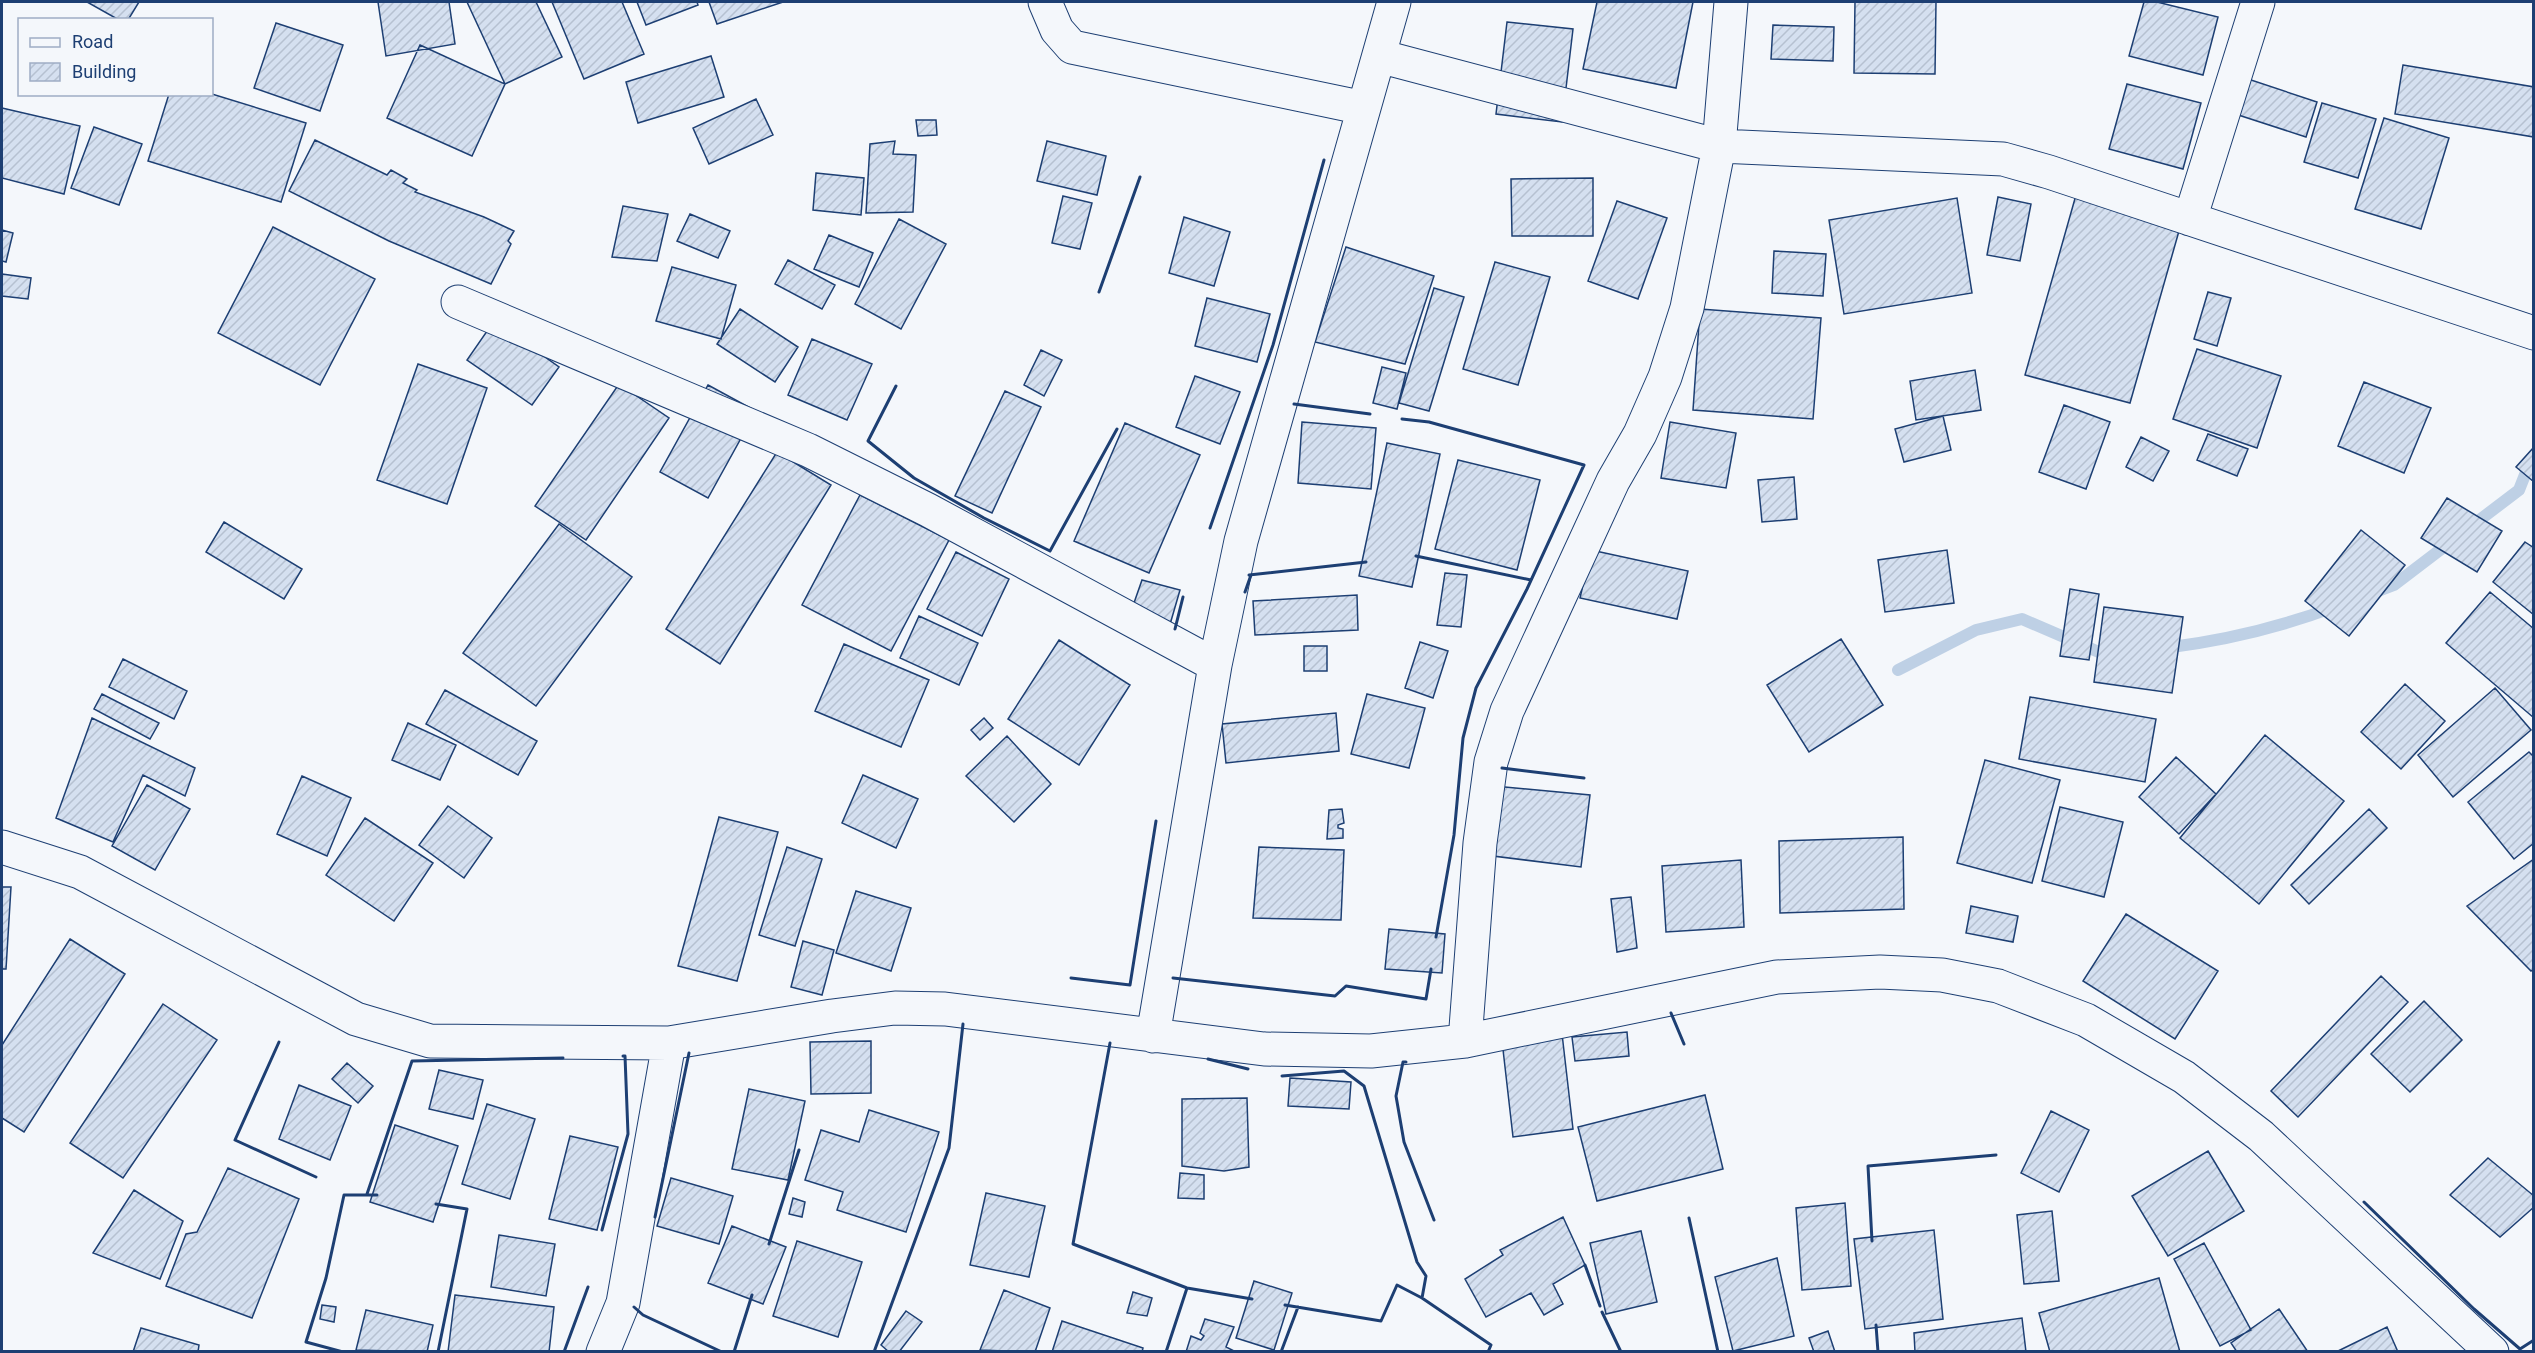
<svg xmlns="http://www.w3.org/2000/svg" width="2535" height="1353" font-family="Roboto,sans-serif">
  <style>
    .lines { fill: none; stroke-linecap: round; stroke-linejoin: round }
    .stream { stroke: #bed0e5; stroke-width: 12 }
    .building { fill: url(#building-hatch); stroke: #1d3f73; stroke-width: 1.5 }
    .minor-casing { stroke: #1d3f73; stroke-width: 35 }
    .minor { stroke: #f4f7fb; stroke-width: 33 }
    .wall { stroke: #1d3f73; stroke-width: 3 }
  </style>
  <defs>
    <pattern id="building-hatch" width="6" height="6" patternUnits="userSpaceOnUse" patternTransform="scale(1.5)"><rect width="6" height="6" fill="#d5e0f0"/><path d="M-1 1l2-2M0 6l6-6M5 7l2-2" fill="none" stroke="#b6c1d1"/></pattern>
  </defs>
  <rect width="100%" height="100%" fill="#f4f7fb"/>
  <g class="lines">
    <path class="stream" d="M2469 528 2519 490 2530 462
      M2373 593 2394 585 2453 540
      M2165 648C2221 641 2281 627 2334 607
      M1898 670 1976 630 2022 619 2108 656 2112 655"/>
  </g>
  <path class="building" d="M87 2H139L128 20H119Z
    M378 2H449L455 44 386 56Z
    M467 2H536L562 57 505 84Z
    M552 2H622L644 54 584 79Z
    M637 2H697L698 5 646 25Z
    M709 2H783L717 24Z
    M1597 2H1693L1676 88 1583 69Z
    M1855 2H1936L1935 74 1854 73Z
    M2144 2H2157L2218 17 2203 75 2129 56Z
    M1507 22 1573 29 1562 122 1496 114Z
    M276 23 343 45 320 111 254 88Z
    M1773 25 1834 27 1833 61 1771 59Z
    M420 45 505 84 472 156 387 118Z
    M711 56 724 97 638 123 626 82Z
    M2403 65 2534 87V137L2395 114Z
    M2239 76 2317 102 2306 137 2226 111Z
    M2127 84 2201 103 2183 169 2109 149Z
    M169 94H212L306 123 281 202 148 161Z
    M756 99 773 135 709 164 693 128Z
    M2322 103 2376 119 2358 178 2304 162Z
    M2 108 80 126 64 194 2 178Z
    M2384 118 2449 138 2421 229 2355 209Z
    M916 120H936L937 135 918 136Z
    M94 127 142 144 119 205 71 188Z
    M315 140 387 175 391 170 407 179 403 183 417 190 415 192 484 217 514 231 508 241 511 244 491 284 389 241 289 191Z
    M895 141 893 154 916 155 913 212 866 213 870 144Z
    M1047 141 1106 156 1097 195 1037 181Z
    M816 173 864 178 861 215 813 210Z
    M1593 178V236H1512L1511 179Z
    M2076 195 2181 224 2130 403 2025 375Z
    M1063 196 1092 203 1080 249 1052 243Z
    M1998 197 2031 204 2020 261 1987 255Z
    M1957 198 1972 293 1844 314 1829 220Z
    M1617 201 1667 218 1638 299 1588 281Z
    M623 206 668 214 657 261 612 257Z
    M690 214 730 231 718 258 677 241Z
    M1184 217 1230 232 1214 286 1169 273Z
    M899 219 946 244 901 329 855 304Z
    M273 227 375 279 320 385 218 333Z
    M2 230 13 233 6 262 2 261Z
    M829 235 873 253 859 287 814 269Z
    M1346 247 1434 276 1405 364 1315 342Z
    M1774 251 1826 254 1823 296 1772 293Z
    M788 260 835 285 822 309 775 284Z
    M1495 262 1550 277 1518 385 1463 369Z
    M672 267 736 285 721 339 656 321Z
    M2 274 31 278 28 299 2 296Z
    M1434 288 1464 297 1429 411 1399 403Z
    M2208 292 2231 298 2217 346 2194 339Z
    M1207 298 1270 314 1257 362 1195 346Z
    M740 309 798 347 775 382 717 344Z
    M1700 309 1821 318 1813 419 1693 410Z
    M494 321 559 367 532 405 467 360Z
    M812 339 872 364 847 420 788 395Z
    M2197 349 2281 376 2257 448 2173 419Z
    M1041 350 1062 360 1044 396 1024 385Z
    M418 364 487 388 447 504 377 480Z
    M1382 367 1406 373 1397 409 1373 403Z
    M1975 370 1981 410 1916 420 1910 381Z
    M1195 376 1240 392 1220 444 1176 427Z
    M2364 382 2431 408 2404 473 2338 446Z
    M619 384 669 418 586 540 535 506Z
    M708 385 756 411 708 498 660 472Z
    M1005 391 1041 407 992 513 955 496Z
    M2064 405 2110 422 2086 489 2039 472Z
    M1943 416 1951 450 1904 462 1895 429Z
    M1302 422 1376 428 1371 489 1298 483Z
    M1670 422 1736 433 1726 488 1661 478Z
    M1125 423 1200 455 1149 573 1074 541Z
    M2208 434 2248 449 2237 476 2197 460Z
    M2141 437 2169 451 2153 481 2126 467Z
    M1387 443 1440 454 1412 587 1359 576Z
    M2534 447V482L2516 467Z
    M777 452 831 485 720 664 666 629Z
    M1458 460 1540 480 1517 570 1435 549Z
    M1794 477 1797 519 1762 522 1758 480Z
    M860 495 949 540 891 651 802 605Z
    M2447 498 2502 531 2477 572 2421 538Z
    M224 522 302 569 284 599 206 552Z
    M559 524 632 577 536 706 463 653Z
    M2361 530 2405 565 2349 636 2305 601Z
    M2525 542 2534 548V615L2493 582Z
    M1591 550 1688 571 1677 619 1580 598Z
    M1947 550 1954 603 1885 612 1878 560Z
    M956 552 1009 579 982 636 927 609Z
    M1445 573 1467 575 1461 627 1437 625Z
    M1142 580 1180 590 1164 645 1127 623Z
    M2070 589 2099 594 2089 660 2060 656Z
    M2490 592 2534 629V718L2446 643Z
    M1357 595 1358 630 1255 635 1253 601Z
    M2104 607 2183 617 2172 693 2094 682Z
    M919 616 978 643 959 685 900 658Z
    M1841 639 1883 705 1809 752 1767 685Z
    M1059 640 1130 685 1079 765 1008 719Z
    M1420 642 1448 651 1433 698 1405 688Z
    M844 644 929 680 901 747 815 711Z
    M1304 646H1327V671H1304Z
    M123 659 187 691 174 719 109 687Z
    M2405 684 2445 721 2401 769 2361 732Z
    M2495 688 2531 730 2453 797 2418 755Z
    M445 690 537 741 518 775 426 724Z
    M102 694 159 723 150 739 94 709Z
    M1367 694 1425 708 1409 768 1351 754Z
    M2030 697 2156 719 2145 782 2019 759Z
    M1336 713 1339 751 1226 763 1222 724Z
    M92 718 195 768 185 796 143 775 113 842 56 818Z
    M984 718 993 728 980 740 971 730Z
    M408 723 456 745 440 780 392 760Z
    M2265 735 2344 801 2259 904 2180 838Z
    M1007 736 1051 784 1014 822 966 776Z
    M2529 752 2534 757V843L2514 859 2468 802Z
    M2176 757 2216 794 2179 834 2139 797Z
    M1985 760 2060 780 2032 883 1957 863Z
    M863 775 918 799 896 848 842 823Z
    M302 776 351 798 327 856 277 834Z
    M147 785 190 809 155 870 112 846Z
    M1494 786 1590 795 1581 867 1485 855Z
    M448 806 492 838 464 878 419 845Z
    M2060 807 2123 822 2104 897 2042 881Z
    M1342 809 1344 823 1338 825V828L1343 829V838L1327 839 1329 810Z
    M2369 809 2387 828 2309 904 2291 885Z
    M719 817 778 832 737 981 678 966Z
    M365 818 433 863 394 921 326 875Z
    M1903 837 1904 909 1780 913 1779 841Z
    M787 847 822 859 795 946 759 935Z
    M1259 847 1344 850 1341 920 1253 918Z
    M2534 859V969L2531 971 2467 906Z
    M1741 860 1744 927 1666 932 1662 866Z
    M2 887H11L6 969H2Z
    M856 891 911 908 891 971 836 953Z
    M1631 897 1637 948 1617 952 1611 899Z
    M1971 906 2018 916 2013 942 1966 933Z
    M2126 914 2218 971 2175 1039 2083 981Z
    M1389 929 1445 934 1442 973 1385 969Z
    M70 939 125 974 24 1132 2 1118V1045Z
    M803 941 834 950 822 995 791 987Z
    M2381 976 2408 1002 2298 1117 2271 1091Z
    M2424 1001 2462 1040 2410 1092 2371 1054Z
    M163 1004 217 1040 123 1178 70 1143Z
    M1561 1025 1573 1129 1513 1137 1501 1032Z
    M1627 1032 1629 1056 1575 1061 1572 1037Z
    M871 1041V1093L811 1094 810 1042Z
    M347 1063 373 1086 358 1103 332 1079Z
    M439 1070 483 1080 473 1119 429 1109Z
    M1290 1078 1351 1082 1349 1109 1288 1106Z
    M299 1085 351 1106 330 1160 279 1139Z
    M749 1089 805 1101 788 1180 732 1169Z
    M1705 1095 1723 1169 1597 1201 1578 1127Z
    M1247 1098 1249 1167 1224 1171 1182 1166V1099Z
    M487 1104 535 1119 510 1199 462 1184Z
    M869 1110 939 1132 906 1232 837 1210 843 1192 805 1180 821 1130 859 1142Z
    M2051 1111 2089 1130 2059 1192 2021 1173Z
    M395 1125 458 1146 433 1222 370 1202Z
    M570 1136 618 1147 597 1230 549 1219Z
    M2208 1151 2244 1211 2168 1256 2132 1196Z
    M2488 1158 2534 1196V1207L2500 1237 2450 1195Z
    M228 1168 299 1199 252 1318 166 1286 186 1234 197 1232Z
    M1180 1173 1204 1175V1199L1178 1198Z
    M671 1178 733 1196 719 1244 657 1226Z
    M134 1190 183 1221 160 1279 93 1253Z
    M986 1193 1045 1206 1029 1277 970 1265Z
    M793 1198 805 1202 802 1217 789 1214Z
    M1845 1203 1851 1286 1802 1290 1796 1208Z
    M2052 1211 2059 1281 2024 1284 2017 1215Z
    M1563 1217 1585 1265 1553 1284 1563 1304 1544 1315 1531 1293 1486 1317 1465 1279 1503 1255 1500 1250Z
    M732 1226 786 1247 763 1304 708 1283Z
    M1934 1230 1943 1319 1865 1329 1854 1239Z
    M1641 1231 1657 1302 1606 1314 1590 1243Z
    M499 1235 555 1244 546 1296 491 1287Z
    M797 1241 862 1262 838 1337 773 1316Z
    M2204 1243 2251 1330 2220 1346 2174 1259Z
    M1777 1258 1794 1336 1733 1351 1715 1277Z
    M2159 1278 2180 1352H2050L2039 1313Z
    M1254 1281 1292 1293 1274 1350 1236 1338Z
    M1004 1290 1050 1308 1035 1352 980 1350Z
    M1133 1292 1152 1298 1147 1316 1127 1313Z
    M455 1295 554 1307 549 1352H448Z
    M322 1305 336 1307 334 1322 320 1319Z
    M2279 1309 2308 1352H2237L2231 1343Z
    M366 1310 433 1325 427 1352 356 1350Z
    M906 1311 922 1322 899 1352H889L881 1345Z
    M2022 1318 2026 1352H1915L1914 1333Z
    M1205 1319 1234 1327 1226 1347 1236 1352H1186L1191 1336 1201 1340 1204 1336 1200 1333Z
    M1062 1321 1143 1348 1142 1352H1052Z
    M2387 1327 2398 1352H2336Z
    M141 1328 199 1345 198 1352H133Z
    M1828 1331 1835 1352H1814L1809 1338Z"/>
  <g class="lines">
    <g class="minor-casing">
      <path id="minor" d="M1045 2 1057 30 1072 47 1364 108
        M1379 56 1719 146 2003 159 2049 172 2534 333
        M2190 219 2258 2
        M458 302 808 450 928 510 1215 665
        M2 847 80 872 356 1019 430 1041 669 1043 832 1016 895 1008 945 1009 1264 1049 1371 1051 1465 1041 1777 977 1880 972 1942 975 1998 986 2086 1020 2184 1077 2261 1136 2492 1352
        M1153 1036 1215 665 1241 541 1394 2
        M1465 1041 1480 843 1491 762 1507 711 1613 481 1640 434 1665 377 1687 308 1719 146 1731 2
        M603 1352 623 1303 669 1043"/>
    </g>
    <use href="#minor" class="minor"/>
    <path class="wall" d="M1099 292 1140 177
      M896 386 868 441 914 478 984 518 1050 551 1117 429
      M1294 404 1370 414
      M1402 419 1429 422 1584 465 1527 589 1476 688 1463 738 1454 835 1436 937
      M1210 528 1273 345 1324 160
      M1416 556 1531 580
      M1249 575 1366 562
      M1245 592 1251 575
      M1175 629 1183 597
      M1502 768 1584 778
      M1071 978 1130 985 1156 821
      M1173 978 1335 996 1346 986 1426 999 1431 969
      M1671 1013 1684 1044
      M279 1042 235 1140 316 1177
      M1110 1043 1073 1244 1187 1288 1252 1299
      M1208 1059 1248 1069
      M1406 1062H1403L1396 1096 1404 1142 1434 1220
      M1282 1076 1344 1071 1364 1086 1417 1262 1426 1276 1422 1298
      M367 1194 412 1061 563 1058
      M2364 1202 2474 1309 2520 1349 2534 1340
      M436 1204 467 1209 438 1352
      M655 1217 689 1053
      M1689 1218 1718 1352
      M602 1230 628 1134 625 1056H623
      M1872 1241 1868 1166 1996 1155
      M769 1244 799 1150
      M1585 1265 1600 1306
      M1285 1305 1381 1321 1397 1285 1422 1298 1491 1345 1488 1352
      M634 1307 643 1315 722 1352
      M1602 1312 1621 1352
      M1876 1325 1878 1352
      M343 1352 306 1342 326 1278 344 1195H377
      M564 1352 588 1287
      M734 1352 752 1295
      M874 1352 949 1148 963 1024
      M1166 1352 1187 1288
      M1281 1352 1298 1307"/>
  </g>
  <rect width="2535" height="1353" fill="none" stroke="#1d3f73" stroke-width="6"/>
  <rect x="18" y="18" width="195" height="78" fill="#f4f7fb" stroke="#9eadc5" stroke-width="1.5"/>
  <rect x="30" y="38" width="30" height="9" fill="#f4f7fb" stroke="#9eadc5" stroke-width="1.5"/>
  <text x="72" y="48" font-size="18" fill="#1d3f73">Road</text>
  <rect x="30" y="63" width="30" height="18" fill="url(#building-hatch)" stroke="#9eadc5" stroke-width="1.5"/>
  <text x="72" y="78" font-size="18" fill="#1d3f73">Building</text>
</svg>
